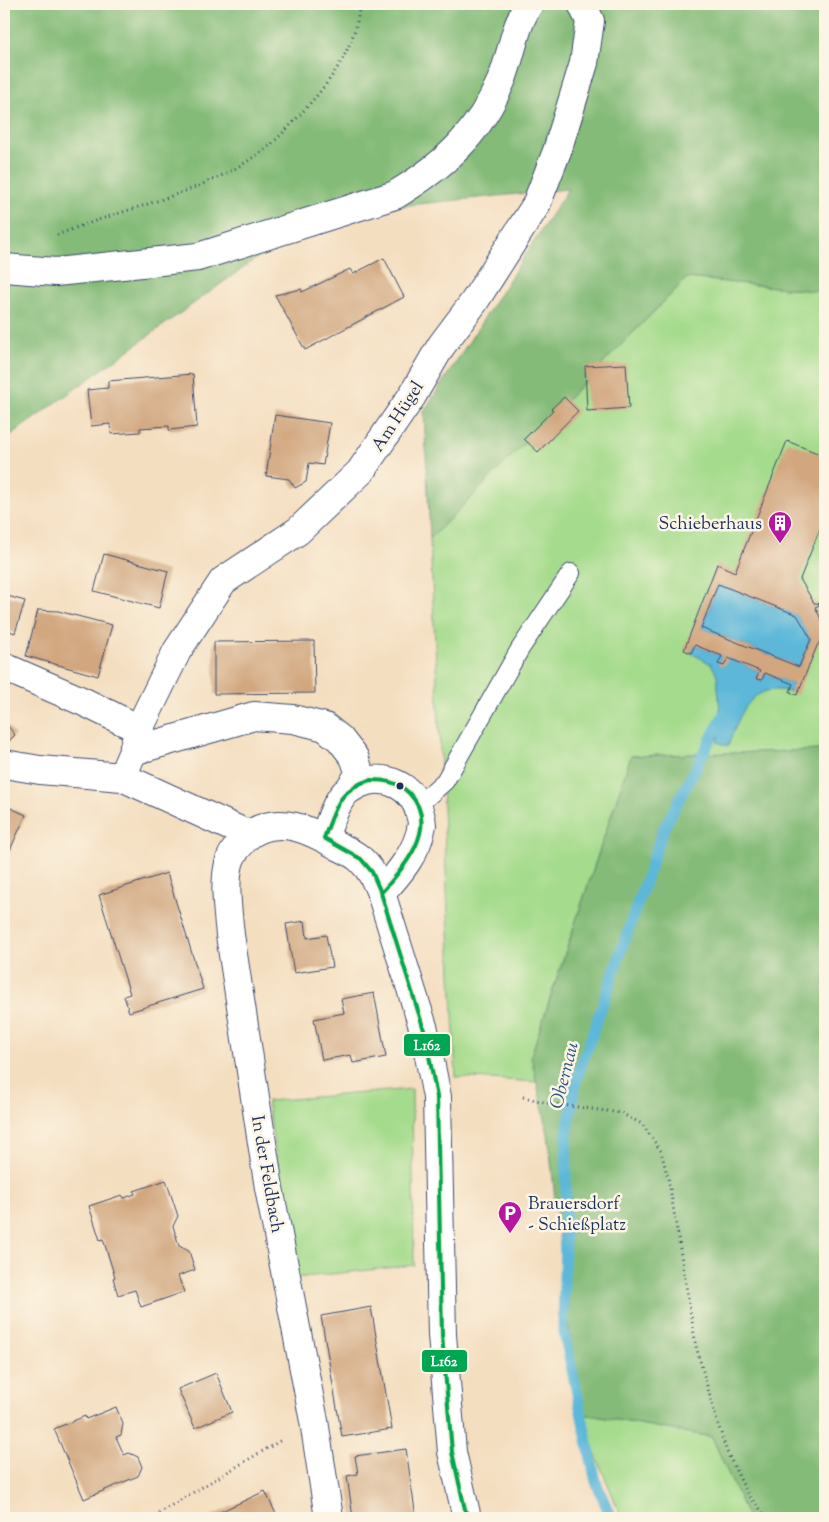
<svg xmlns="http://www.w3.org/2000/svg" width="829" height="1522" font-family="'Sorts Mill Goudy',serif">
  <style>
    .green { fill: #a5db8c; stroke: #608575 }
    .forest { fill: #84bb78; stroke: #50756b }
    .water { fill: #5bb7d9; stroke: #3b739c }
    .lines { fill: none; stroke-linecap: round; stroke-linejoin: round }
    .stream { stroke: #5bb7d9; stroke-width: 11 }
    .building { fill: #d2a780; fill-rule: evenodd }
    .service-casing { stroke: #3c496d; stroke-width: 20 }
    .minor-casing { stroke: #3c496d; stroke-width: 30 }
    .tertiary-casing { stroke: #3c496d; stroke-width: 30 }
    .path { stroke: #3c496d; stroke-width: 3; stroke-dasharray: 1 4; stroke-linecap: butt }
    .service { stroke: #fff; stroke-width: 18 }
    .minor { stroke: #fff; stroke-width: 28 }
    .tertiary { stroke: #fff; stroke-width: 28 }
    .bus-1-casing { stroke: #fcf5e5; stroke-width: 8 }
    .bus-1 { stroke: #00a651; stroke-width: 4 }
    .bus-dot { fill: #1b2f5e; stroke: #fcf5e5; stroke-width: 2 }
    .labels { text-anchor: middle; stroke-width: 5; stroke-linejoin: round; paint-order: stroke }
    .street-label { font-size: 18px; fill: #1b2f5e; stroke: #fcf5e5 }
    .poi-label { font-size: 18px; fill: #1b2f5e; stroke: #fcf5e5; text-anchor: end }
    .water-label { font-size: 19px; font-style: italic; fill: #2e5883; stroke: #fcf5e5 }
    .line-badge { stroke: #fcf5e5; stroke-width: 2 }
    .badge-label { font-size: 14px; text-anchor: middle; font-weight: bold; fill: #fff }
  </style>
  <rect width="100%" height="100%" fill="#fcf5e5"/>
  <filter id="ink" filterUnits="userSpaceOnUse"><feTurbulence type="fractalNoise" baseFrequency=".02" numOctaves="2"/><feDisplacementMap in="SourceGraphic" scale="10" xChannelSelector="R" yChannelSelector="G"/><feConvolveMatrix kernelMatrix="1 2 1 2 8 2 1 2 1" color-interpolation-filters="sRGB"/></filter>
  <filter id="wash" filterUnits="userSpaceOnUse"><feTurbulence type="fractalNoise" baseFrequency=".0096" numOctaves="4" result="noise"/><feDisplacementMap in="SourceGraphic" scale="20" xChannelSelector="R" yChannelSelector="G"/><feGaussianBlur stdDeviation="1.12" result="paint"/><feColorMatrix in="noise" values="0 0 0 0 0 0 0 0 0 0 0 0 0 0 0 0 0 1.4 0 .05"/><feComposite in="paint" operator="in"/></filter>
  <g filter="url(#wash)">
    <rect width="100%" height="100%" fill="#f4dec0"/>
    <path class="green" d="M687 278 825 292V750L631 756 531 1055 537 1082 456 1077 430 539Z
      M412 1089 414 1265 296 1278 267 1101Z
      M578 1413 712 1437 748 1518H622Z"/>
    <path class="forest" d="M4 4H825V292L687 278 430 539 424 411 568 189 318 214 4 440Z
      M825 750V1518H748L712 1437 578 1413 548 1134 531 1056 631 756Z"/>
    <path class="water" d="M718 584 797 615 811 639 799 667 701 628Z
      M695 645 722 656 719 663 728 658 760 671 757 679 762 680 765 673 793 684 790 692C749 681 740 716 728 746L717 742 721 724 717 675 711 664 691 653Z"/>
    <g class="lines">
      <path class="stream" d="M611 1518 596 1482 563 1328 567 1134 576 1081 663 830 727 708"/>
    </g>
    <g id="blocks">
      <path class="building" d="M384 258 404 297 305 350 275 295 301 289 302 292 350 269 353 274Z
        M626 364 629 408 587 411 585 366Z
        M193 374 197 427 169 430V426L140 428V432L111 434 110 424 91 426 87 390 108 388V381Z
        M564 397 578 411 538 452 524 439 553 410 551 409Z
        M275 415 330 423 323 465 309 463 306 482 295 488 289 479 266 476Z
        M787 441 825 456V516L800 579 814 603 822 604 815 607 825 627V634L817 646 797 695 790 692 793 684 765 673 762 680 756 679 760 671 728 658 724 666 718 664 722 656 695 645 691 653 684 650 717 564 735 572ZM718 584 797 615 811 639 799 667 701 628Z
        M104 554 168 571 159 608 94 591Z
        M4 595 25 601 15 633 4 629Z
        M38 610 58 611 112 625 98 676 26 656Z
        M314 641 315 693 214 694V642Z
        M4 721 15 735 4 746Z
        M4 805 26 815 9 852 4 849Z
        M167 873 203 989 129 1012 124 996 130 994 99 895Z
        M305 921 307 938 326 935 332 967 294 973 286 924Z
        M374 993 386 1057 353 1063 351 1055 322 1060 314 1019 344 1013 341 999Z
        M166 1180 178 1216 173 1226 179 1246 189 1251 195 1270 178 1276 184 1292 141 1307 135 1290 118 1295 113 1278 115 1277 103 1239 100 1240 89 1206 122 1195 124 1198 135 1194 134 1191Z
        M371 1307 392 1429 342 1437 321 1316Z
        M216 1373 232 1412 195 1428 178 1389Z
        M116 1407 123 1424 121 1435 116 1437 124 1455 129 1453 138 1457 142 1467 138 1476 84 1499 54 1429 85 1416 86 1419Z
        M406 1449 416 1518H353L347 1476 358 1474 355 1456Z
        M265 1491 278 1518H207Z"/>
    </g>
  </g>
  <g filter="url(#ink)">
    <use href="#blocks" fill-opacity="0" stroke="#3c496d" stroke-width="1"/>
    <g class="lines">
      <g class="service-casing">
        <path id="service" d="M418 805 445 781 520 649 571 573"/>
      </g>
      <g class="minor-casing">
        <path id="minor" d="M4 268 56 272 198 257 395 195C445 165 479 134 502 79 512 54 514 27 529 4
          M4 667 84 702 139 729
          M133 751 254 716 293 719 325 727 340 739 354 757 360 774 350 788
          M4 764 40 770 122 777 249 835C279 814 310 830 338 846 346 850 355 854 361 860 371 869 376 881 381 893 399 874 418 851 422 825 422 821 421 817 420 814 414 787 386 773 361 783 355 786 350 788 345 793 334 805 330 823 324 838
          M122 777 133 751 139 729 177 651 223 581 298 531 360 472 412 396 441 346 474 302 536 205 557 151 584 63 590 21 582 4
          M249 835C242 842 233 851 230 860 223 881 228 913 230 935L269 1188 314 1421 329 1518"/>
      </g>
      <g class="tertiary-casing">
        <path id="tertiary" d="M381 893 424 1030 437 1097 442 1335 452 1452 467 1518"/>
      </g>
      <path class="path" d="M57 235C125 207 212 193 270 145 285 132 299 116 312 101 337 73 356 42 360 4
        M523 1097 548 1103 621 1113 642 1124 661 1151 669 1182 696 1346 714 1411 727 1452 747 1493 767 1518
        M150 1518 283 1439"/>
      <use href="#service" class="service"/>
      <use href="#minor" class="minor"/>
      <use href="#tertiary" class="tertiary"/>
      <g class="bus-1-casing">
        <path id="bus-1" d="M370 780C385 780 398 782 409 793 441 826 404 868 381 893L372 872 361 859 324 838C335 810 338 789 370 780Z
          M381 893 424 1030 437 1097 442 1335 452 1452 467 1518"/>
      </g>
      <use href="#bus-1" class="bus-1"/>
    </g>
  </g>
  <defs>
    <g id="building-pin" transform="scale(1.25)"><path d="M0 17L-7.5 6A9.5 9.5 0 1 1 7.5 6Z" fill="#b5179e" stroke="#fcf5e5"/><path d="M-4-6H4V6H1V3H-1V6H-4ZM-2.5-4.3h1.7v1.8h-1.7ZM.8-4.3h1.7v1.8H.8ZM-2.5-1h1.7V.8h-1.7ZM.8-1h1.7V.8H.8Z" fill="#fff"/></g>
    <g id="parking-pin" transform="scale(1.25)"><path d="M0 17L-7.5 6A9.5 9.5 0 1 1 7.5 6Z" fill="#b5179e" stroke="#fcf5e5"/><path d="M-3.5-5.5H1a3.5 3.5 0 0 1 0 7H-1V5.5H-3.5ZM-1-3.4V-.6H.8a1.4 1.4 0 0 0 0-2.8Z" fill="#fff"/></g>
  </defs>
  <g fill-rule="evenodd">
    <use href="#building-pin" x="780" y="523"/>
    <use href="#parking-pin" x="510" y="1213"/>
  </g>
  <circle class="bus-dot" cx="400" cy="786" r="4.5"/>
  <g class="labels">
    <g class="street-label">
      <text transform="translate(397 416) rotate(-57)" y="6">Am Hügel</text>
      <text transform="translate(268 1174) rotate(80)" y="6">In der Feldbach</text>
    </g>
    <g class="poi-label">
      <text x="762" y="529">Schieberhaus</text>
      <text x="528" y="1209" text-anchor="start">Brauersdorf<tspan x="528" dy="21">- Schießplatz</tspan></text>
    </g>
    <g class="water-label">
      <text transform="translate(563 1075) rotate(-76)" y="7">Obernau</text>
    </g>
  </g>
  <g class="line-badge">
    <rect x="403" y="1033" width="48" height="24" rx="5" fill="#00a651"/>
    <rect x="421" y="1349" width="47" height="24" rx="5" fill="#00a651"/>
  </g>
  <g class="badge-label">
    <text x="427" y="1050">L162</text>
    <text x="444" y="1366">L162</text>
  </g>
  <rect width="829" height="1522" fill="none" stroke="#fcf5e5" stroke-width="20"/>
</svg>
